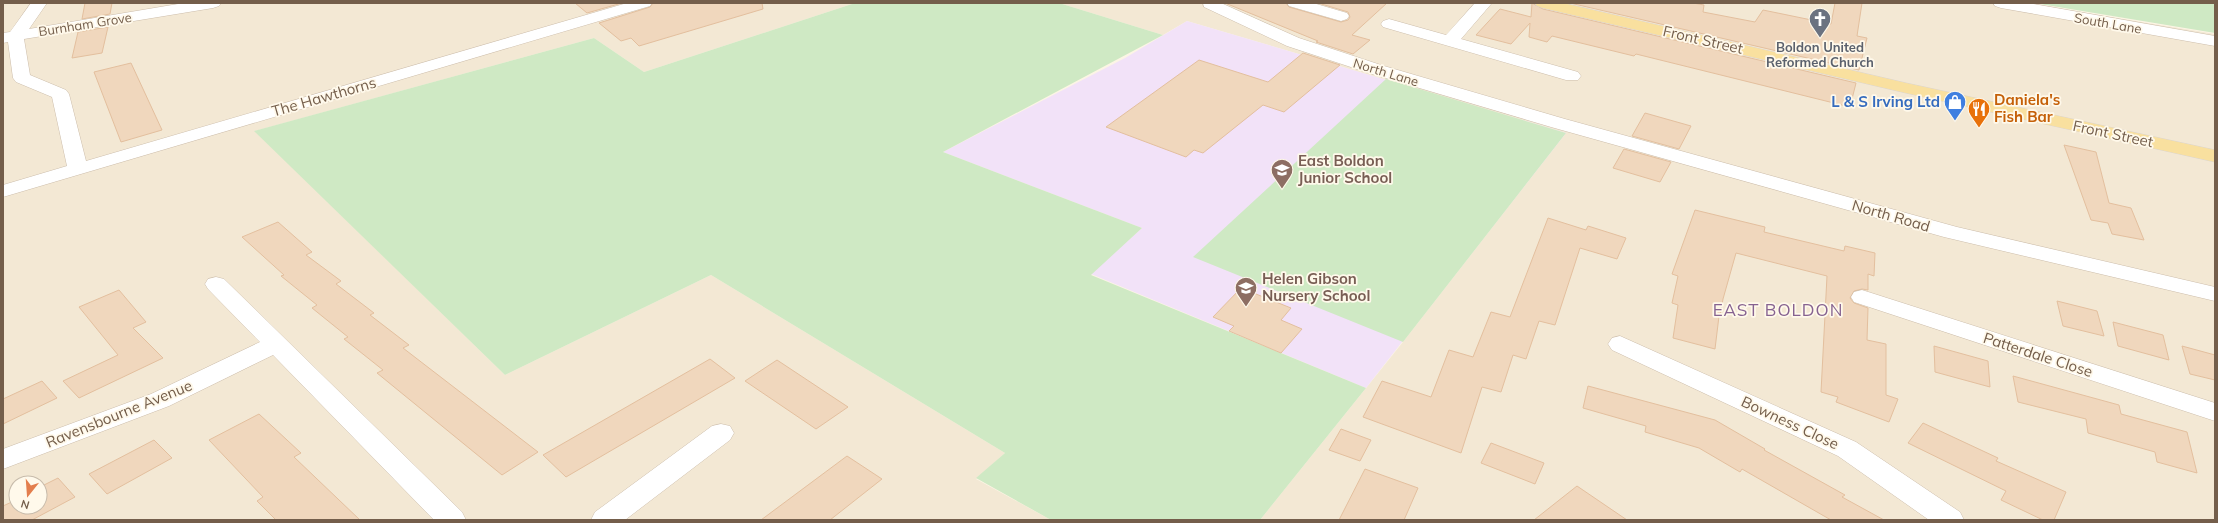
<svg xmlns="http://www.w3.org/2000/svg" width="2218" height="523" font-family="Mulish,sans-serif">
  <style>
    .residential { fill: #f3e8d4; fill-rule: evenodd }
    .education { fill: #f2e2f8 }
    .green { fill: #cfe9c4 }
    .building { fill: #f0d7bd; stroke: #e3bf9e }
    .lines { fill: none; stroke-linecap: round; stroke-linejoin: round }
    .minor-casing { stroke: #cdbeac; stroke-width: 1 }
    .primary-casing { stroke: #dbd5d0; stroke-width: 1 }
    .minor { fill: #fff; fill-rule: evenodd }
    .primary { fill: #f9e09f; fill-rule: evenodd }
    .labels { text-anchor: middle; stroke-width: 3.5; stroke-linejoin: round; paint-order: stroke }
    .far-street-label { font-size: 13px; fill: #745e4b; stroke: #fff9eb }
    .far-worship-label { font-size: 13px; font-weight: bold; fill: #5b616d; stroke: #fff9eb }
    .street-label { font-size: 15px; fill: #745e4b; stroke: #fff9eb }
    .food-label { font-size: 15px; font-weight: bold; fill: #c56008; stroke: #fff9eb; text-anchor: start }
    .shop-label { font-size: 15px; font-weight: bold; fill: #366cbe; stroke: #fff9eb; text-anchor: end }
    .education-label { font-size: 15px; font-weight: bold; fill: #785e54; stroke: #fff9eb; text-anchor: start }
    .quarter-label { font-size: 17px; letter-spacing: 1px; fill: #866290; stroke: #fff9eb }
  </style>
  <rect width="100%" height="100%" fill="#fcf5e5"/>
  <path class="residential" d="M3 3H855L644 72 594 38 255 131 505 375 711 275 1005 453 976 479 1051 520H3ZM16 483H40V507H16Z
    M1059 3H2026L2215 34V520H1260L1403 342 1566 133 1187 21 1163 35Z"/>
  <path class="education" d="M1187 21 1566 133 1366 388 1091 274 1142 228 943 152 1125 58Z"/>
  <path class="green" d="M855 3H1059L1163 35 943 152 1142 228 1091 275 1366 388 1260 520H1051L976 478 1005 453 711 275 505 375 254 131 594 38 644 72Z
    M2034 3H2215V33Z
    M1386 79 1566 133 1403 342 1193 257Z"/>
  <path class="building" d="M85 3H112L110 14 82 19Z
    M575 3H622L587 13Z
    M653 3H762L763 9 639 46 631 38 621 41 599 23 650 7Z
    M1225 3H1286L1289 7 1341 22 1348 20 1350 17 1348 12 1318 3H1387L1352 35 1370 40 1353 54 1316 42 1318 41Z
    M1532 3 1543 9 1856 83 1850 107 1636 54 1634 56 1552 36 1547 42 1529 37 1530 23 1511 44 1476 35 1500 9 1531 17Z
    M1570 3H1693L1704 5 1703 12 1755 22 1763 10 1831 24 1835 3H1862L1857 36 1867 38 1859 70Z
    M108 27 102 53 72 58 78 32Z
    M1303 53 1340 65 1284 112 1263 105 1203 153 1194 150 1186 157 1106 127 1199 60 1268 82Z
    M131 63 162 130 121 142 94 72Z
    M1645 113 1691 126 1679 149 1632 136Z
    M2064 145 2096 152 2109 203 2131 208 2144 240 2112 234 2108 223 2091 220Z
    M1624 149 1671 162 1660 182 1613 168Z
    M1695 210 1765 227 1764 232 1844 251 1845 246 1875 253 1874 276 1868 274V290L1862 289 1854 291 1850 298 1854 303 1868 308 1867 340 1886 344V395L1898 399 1889 422 1836 402 1838 397 1821 392 1827 276 1736 253 1723 299 1720 316H1719L1715 349 1673 338 1678 305 1672 303 1678 276 1672 274Z
    M1548 218 1586 230 1588 226 1626 238 1617 259 1580 248 1555 325 1539 321 1526 359 1513 355 1501 392 1482 387 1461 453 1363 417 1382 381 1431 397 1449 350 1473 357 1491 312 1510 317Z
    M278 222 312 252 306 255 341 281 336 284 374 313 370 315 409 345 403 348 538 452 502 475 377 373 383 370 344 339 348 337 312 308 317 305 281 276 284 275 242 237Z
    M1241 288 1291 308 1281 320 1302 329 1281 353 1229 331 1234 326 1213 317Z
    M119 290 146 322 133 328 163 358 79 398 63 381 118 355 79 307Z
    M2057 301 2097 311 2104 336 2063 326Z
    M2113 322 2163 335 2169 360 2118 346Z
    M1934 346 1988 361 1990 387 1935 372Z
    M2182 346 2215 355V380L2190 374Z
    M710 359 735 378 566 477 543 455Z
    M777 360 848 407 816 429 745 381Z
    M2013 376 2119 405 2121 414 2187 432 2197 473 2157 462 2155 452 2088 433 2086 419 2018 402Z
    M42 381 57 398 3 424V399Z
    M1588 386 1715 420 1765 449 1764 450 1845 495 1842 497 1884 520H1831L1742 469 1740 472 1699 448 1645 432 1646 426 1583 408Z
    M259 414 301 453 294 457 360 520H276L257 501 263 497 209 440Z
    M1923 423 1998 458 1996 461 2066 492 2054 520H2043L2001 500 2006 491 1908 443Z
    M1341 429 1371 440 1360 461 1329 450Z
    M154 440 172 458 107 494 89 474Z
    M1491 443 1544 463 1535 484 1481 463Z
    M847 456 882 479 830 520H761Z
    M1365 469 1418 488 1404 520H1339Z
    M58 478 75 497 32 520H3V506L16 500V507H40V487Z
    M1577 486 1627 520H1534Z"/>
  <g class="lines">
    <g class="minor-casing">
      <path id="minor" d="M31 3H47L29 29 184 3H221L219 6 213 8 24 39 30 75 66 90 69 94 86 161 627 3H652L650 6 3 197V185L67 166 52 97 16 82 13 78 8 42 3 43V33L10 32Z
        M1203 3H1221L1299 38 1384 66 1565 119 1957 227 2215 287V301L1944 237 1551 127 1372 74 1287 46 1204 7Z
        M1287 3H1313L1347 13 1349 16 1347 19 1341 21 1289 6Z
        M1475 3H1492L1461 39 1578 72 1581 76 1578 80H1566L1383 27 1381 24 1383 21 1389 19 1446 35Z
        M1993 3H2028L2215 36V46L2001 8 1995 6Z
        M216 277 224 279 462 512 466 520H434L273 355 169 406 3 469V449L151 394 260 342 208 289 205 284 208 279Z
        M1862 290 2215 403V421L1854 302 1851 297 1854 292Z
        M1620 336 1856 442 1960 512 1964 520H1929L1838 456 1612 350 1608 344 1612 338Z
        M721 424 730 426 734 433 730 440 625 520H591L595 512 712 426Z"/>
    </g>
    <g class="primary-casing">
      <path id="primary" d="M1535 3H1563L1906 83 2215 150V162L1906 93 1543 8 1537 6Z"/>
    </g>
    <use href="#minor" class="minor"/>
    <use href="#primary" class="primary"/>
  </g>
  <defs>
    <g id="church-pin" transform="scale(1.15)"><path d="M0 17L-7.5 6A9.5 9.5 0 1 1 7.5 6Z" fill="#6b7280" stroke="#fff9eb"/><path d="M-1.2-6h2.4v3.5h3.3v2.4h-3.3V6h-2.4V-.1h-3.3v-2.4h3.3Z" fill="#fff"/></g>
    <g id="shop-pin" transform="scale(1.15)"><path d="M0 17L-7.5 6A9.5 9.5 0 1 1 7.5 6Z" fill="#3f7fe0" stroke="#fff9eb"/><path d="M-5-2.5h2.3a2.7 3.5 0 0 1 5.4 0H5L5.5 6h-11ZM-1.5-2.5h3a1.5 2.3 0 0 0-3 0Z" fill="#fff"/></g>
    <g id="restaurant-pin" transform="scale(1.15)"><path d="M0 17L-7.5 6A9.5 9.5 0 1 1 7.5 6Z" fill="#e8710a" stroke="#fff9eb"/><path d="M-5-6h1v4h1v-4h1v4h1v-4h1v5L-1.5 .5V6h-2V.5L-5-1ZM5-6V6H3V1.5H1.5Q1.5-4 5-6Z" fill="#fff"/></g>
    <g id="school-pin" transform="scale(1.15)"><path d="M0 17L-7.5 6A9.5 9.5 0 1 1 7.5 6Z" fill="#8d6e63" stroke="#fff9eb"/><path d="M0-5L7-2L0 1L-7-2ZM-4 1L0 2.5L4 1V4Q0 6-4 4Z" fill="#fff"/></g>
  </defs>
  <g fill-rule="evenodd">
    <use href="#church-pin" x="1820" y="19"/>
    <use href="#shop-pin" x="1955" y="102"/>
    <use href="#restaurant-pin" x="1979" y="109"/>
    <use href="#school-pin" x="1282" y="170"/>
    <use href="#school-pin" x="1246" y="288"/>
  </g>
  <g class="labels">
    <g class="far-street-label">
      <text transform="translate(2108 23) rotate(10)" y="5">South Lane</text>
      <text transform="translate(85 24) rotate(-9)" y="5">Burnham Grove</text>
      <text transform="translate(1386 72) rotate(17)" y="5">North Lane</text>
    </g>
    <g class="far-worship-label">
      <text x="1820" y="52">Boldon United<tspan x="1820" dy="15">Reformed Church</tspan></text>
    </g>
    <g class="street-label">
      <text transform="translate(1703 40) rotate(13)" y="5">Front Street</text>
      <text transform="translate(324 97) rotate(-16)" y="5">The Hawthorns</text>
      <text transform="translate(2113 134) rotate(12)" y="5">Front Street</text>
      <text transform="translate(1891 216) rotate(16)" y="5">North Road</text>
      <text transform="translate(2038 355) rotate(18)" y="5">Patterdale Close</text>
      <text transform="translate(119 414) rotate(-22)" y="5">Ravensbourne Avenue</text>
      <text transform="translate(1790 423) rotate(25)" y="5">Bowness Close</text>
    </g>
    <g class="food-label">
      <text x="1994" y="105">Daniela's<tspan x="1994" dy="17">Fish Bar</tspan></text>
    </g>
    <g class="shop-label">
      <text x="1940" y="107">L &amp; S Irving Ltd</text>
    </g>
    <g class="education-label">
      <text x="1298" y="166">East Boldon<tspan x="1298" dy="17">Junior School</tspan></text>
      <text x="1262" y="284">Helen Gibson<tspan x="1262" dy="17">Nursery School</tspan></text>
    </g>
    <g class="quarter-label">
      <text x="1778" y="316">EAST BOLDON</text>
    </g>
  </g>
  <rect width="2218" height="523" fill="none" stroke="#745e4b" stroke-width="8"/>
  <g transform="translate(28 495) rotate(197)"><circle r="19" fill="#fff9eb" stroke="#c7bbab"/>
  <path d="M0-3L7 15L0 10L-7 15Z" fill="#e37e4d"/>
  <text y="-6" font-size="11" font-weight="bold" text-anchor="middle" fill="#745e4b">N</text>
  </g>
</svg>
